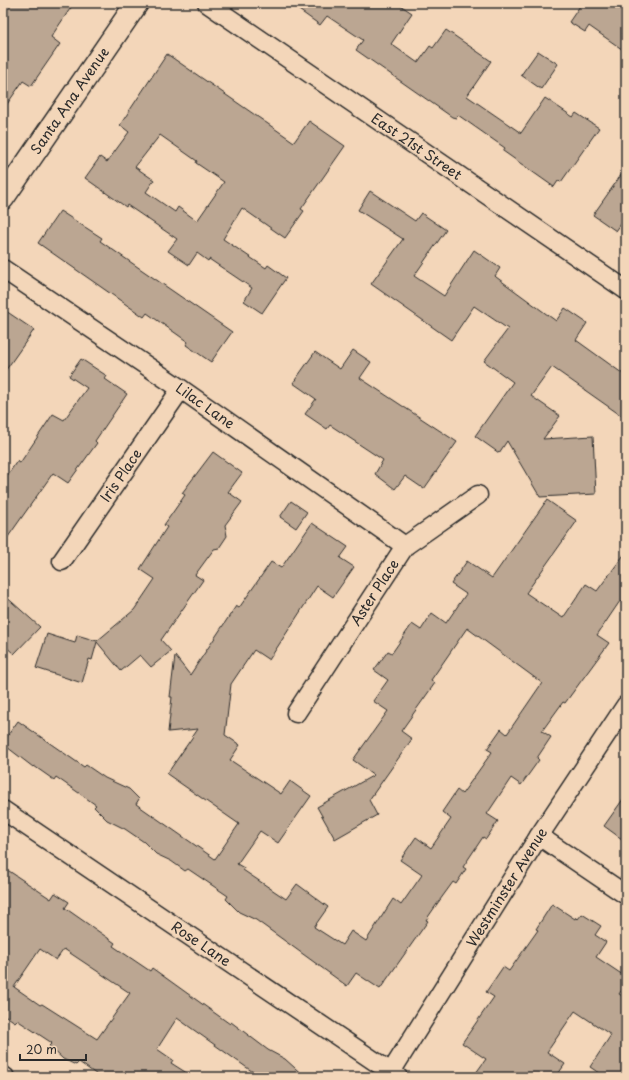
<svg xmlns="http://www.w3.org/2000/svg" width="629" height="1080" font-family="'Playpen Sans',sans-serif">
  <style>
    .building { fill: #bba692; stroke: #2b2b2b; fill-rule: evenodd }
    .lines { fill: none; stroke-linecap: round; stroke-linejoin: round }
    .street-casing { stroke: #2b2b2b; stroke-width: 21 }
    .secondary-casing { stroke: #2b2b2b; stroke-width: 25 }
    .street { stroke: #f3d6b9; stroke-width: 18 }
    .secondary { stroke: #f3d6b9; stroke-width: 22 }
    .labels { text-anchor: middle; stroke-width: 3; stroke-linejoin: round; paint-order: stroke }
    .street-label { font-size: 14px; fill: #2b2b2b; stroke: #f3d6b9 }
  </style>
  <rect width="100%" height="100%" fill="#f3d6b9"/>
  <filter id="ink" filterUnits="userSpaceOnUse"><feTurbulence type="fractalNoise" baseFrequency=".025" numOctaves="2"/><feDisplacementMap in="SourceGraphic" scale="8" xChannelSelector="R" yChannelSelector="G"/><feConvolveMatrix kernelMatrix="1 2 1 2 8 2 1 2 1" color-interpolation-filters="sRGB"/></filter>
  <g filter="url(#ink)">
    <path class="building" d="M3 3H74L51 37 60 44 31 86 23 81 3 110Z
      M289 3H397L412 13 391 44 418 63 430 46 433 48 446 30 478 52 491 61 467 96 521 133 545 98 573 117 576 113 599 128 561 182 558 181 554 187 503 151 505 148 458 115 456 118 452 117 356 50 363 40 327 16 320 25Z
      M582 3H626V52L589 26 585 32 569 22Z
      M538 51 558 64 541 89 521 75Z
      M167 54 294 142 309 121 345 146 301 209 304 211 285 238 242 208 223 239 266 268 268 265 286 278 262 313 244 301 252 288 209 259 208 261 197 253 189 265 168 251 177 239 127 205 126 207 85 178 100 157 107 162 129 132 120 125ZM160 135 197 161 196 163 224 182 197 221 178 207 175 212 146 192 154 180 135 167Z
      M626 168V217L616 231 593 215Z
      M370 191 415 221 421 213 446 230 414 276 444 296 474 250 500 268 495 276 496 277 556 321 565 308 587 323 576 340 626 376V419L552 367 531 396 560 416 543 439 593 436 596 494 540 497 507 441 499 453 475 436 513 382 484 361 508 329 474 306 451 340 371 284 403 239 358 210Z
      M60 211 102 238 100 241 232 332 211 362 186 345 188 342 147 313 144 317 38 243Z
      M3 309 34 330 3 374Z
      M353 350 371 362 360 378 457 442 424 489 405 476 395 489 375 474 383 460 330 425 327 429 305 414 316 399 293 383 315 352 340 369Z
      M81 359 107 376 105 379 127 394 95 441 97 443 68 483 53 473 3 544V482L17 461 20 463 53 414 64 420 87 388 69 376Z
      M213 452 242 473 228 492 242 502 225 525 227 536 219 548 214 549 195 575 203 580 161 640 171 651 151 667 140 655 121 671 97 642 92 660 89 659 82 683 36 668 47 634 75 643 77 635 97 641 134 610 155 579 140 569 167 527 164 525 185 495 182 493Z
      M547 500 577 521 526 593 563 618 586 584 597 591 626 552V606L620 601 597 635 609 643 565 703 563 702 542 731 551 737 537 758 539 760 521 785 511 778 487 814 498 821 486 839 483 837 463 867 466 869 456 884 453 882 437 904 426 920 428 921 380 989 356 973 347 986 256 920 239 912 226 899 228 896 188 869 185 871 171 861 156 854 144 842 125 829 107 820 94 807 96 805 56 777 54 780 34 766 33 767 3 744V742L18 721 84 767 86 765 105 778 129 789 139 799 136 804 215 859 239 824 167 774 198 729 168 732 172 697H170L175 656 190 675 236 606 239 608 271 562 281 568 312 523 348 547 340 558 354 567 333 597 317 586 269 660 254 650 231 684 225 735 240 745 230 760 281 794 290 781 311 796 278 843 260 831 237 864 244 868 243 870 286 899 297 884 328 907 314 927 342 945 351 931 366 941 393 899 401 905 422 875 400 860 416 837 431 848 451 819 442 812 457 790 462 794 492 752 487 749 501 729 507 734 542 683 467 628 431 680 435 683 401 731 412 739 369 800 377 815 335 839 317 807 374 775 353 760 388 711 373 701 388 680 374 670 388 651 392 653 412 624 421 630 432 613 446 623 466 594 451 584 467 561 492 578Z
      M291 501 307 512 296 528 280 517Z
      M3 594 40 627 14 654 3 644Z
      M626 795V842L604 826Z
      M3 867 51 899 55 893 69 902 65 908 115 943 113 946 150 971 152 968 230 1024 231 1022 268 1050 285 1059 305 1077H260L177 1018 157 1049 173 1060 171 1063 193 1077H100L79 1062 76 1065 63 1059 49 1046 52 1043 17 1020 15 1022 3 1014ZM40 949 56 960 64 949 130 993 97 1039 42 1004 40 1005 14 987Z
      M552 904 575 919 576 917 578 919 582 914 601 926 595 935 606 942 596 957 626 977V984L619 994 626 998V1077H605L590 1067 611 1035 575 1011 547 1052 565 1064 556 1077H473L486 1059 462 1043 494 997 486 992 503 967 509 971 538 930 536 929Z"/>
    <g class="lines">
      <g class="street-casing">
        <g id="street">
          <path id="s1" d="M207 3 626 290"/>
          <path id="s2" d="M3 269 181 389 405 546"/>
          <path id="s3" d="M62 561 181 389"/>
          <path id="s4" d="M296 713 405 546 478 495"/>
          <path id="s5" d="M3 810 398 1077"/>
          <path d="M539 836 626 895"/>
          <path id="s6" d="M391 1072 539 836 626 705"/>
          <path d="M3 1076 5 1077"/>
        </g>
      </g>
      <g class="secondary-casing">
        <g id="secondary">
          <path id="s7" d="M3 198 137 3"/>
        </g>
      </g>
      <use href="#street" class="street"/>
      <use href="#secondary" class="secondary"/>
    </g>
  </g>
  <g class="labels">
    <g class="street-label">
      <text dy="5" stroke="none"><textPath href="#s7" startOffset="118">Santa Ana Avenue</textPath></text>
      <text dy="5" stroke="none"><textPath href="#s1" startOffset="254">East 21st Street</textPath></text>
      <text dy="5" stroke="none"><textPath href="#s2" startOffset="244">Lilac Lane</textPath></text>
      <text dy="5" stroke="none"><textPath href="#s3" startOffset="104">Iris Place</textPath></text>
      <text dy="5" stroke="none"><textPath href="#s4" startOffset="144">Aster Place</textPath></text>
      <text dy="5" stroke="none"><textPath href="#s6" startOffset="218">Westminster Avenue</textPath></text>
      <text dy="5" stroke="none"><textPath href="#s5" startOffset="239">Rose Lane</textPath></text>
    </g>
  </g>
  <rect width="629" height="1080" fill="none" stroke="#f3d6b9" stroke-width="16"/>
  <rect x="8" y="8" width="613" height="1064" fill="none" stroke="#2b2b2b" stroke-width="1.5" filter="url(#ink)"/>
  <path d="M20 1054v6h66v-6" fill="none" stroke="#2b2b2b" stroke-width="2"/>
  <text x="26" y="1054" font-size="12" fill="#2b2b2b" stroke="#f3d6b9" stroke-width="3" paint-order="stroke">20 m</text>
</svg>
